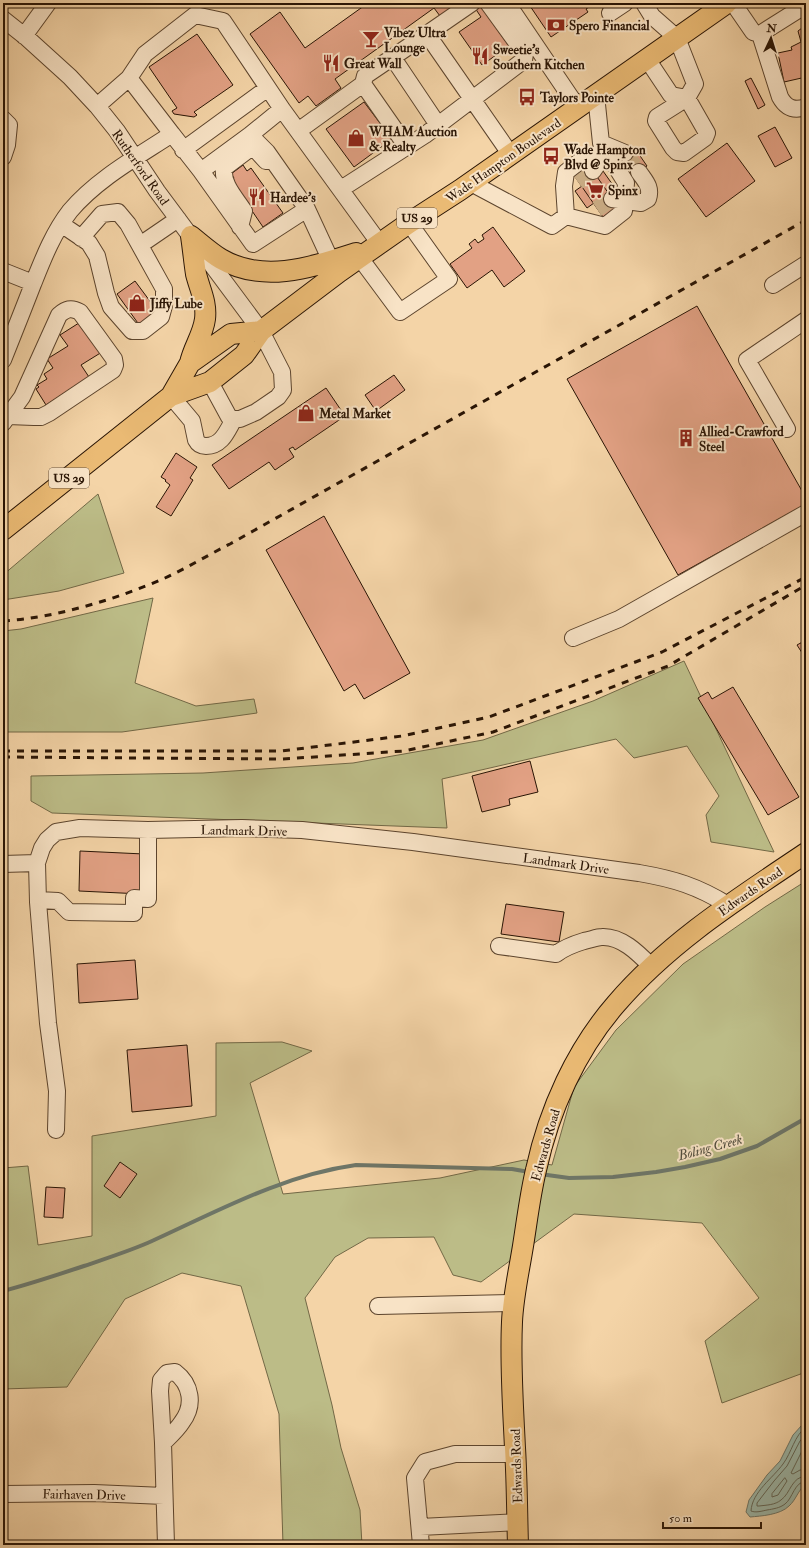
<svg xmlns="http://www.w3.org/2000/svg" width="809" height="1548" font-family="'IM FELL Double Pica',serif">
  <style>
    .green { fill: #bcbc87; stroke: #726846 }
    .water { fill: #9cb8aa; stroke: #6e7668 }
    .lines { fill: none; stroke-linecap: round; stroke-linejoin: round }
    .shore { stroke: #626657; stroke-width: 1 }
    .stream { stroke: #6e7668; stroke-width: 4 }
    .building { fill: #e2a184; stroke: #291404 }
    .minor-tunnel { stroke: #cbae86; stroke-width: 16; stroke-dasharray: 16 8; stroke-linecap: butt }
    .minor-casing { stroke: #5c442d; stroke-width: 18 }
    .major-casing { stroke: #291404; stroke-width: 22 }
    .minor { stroke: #f8e3c6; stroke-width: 16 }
    .major { stroke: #eaba74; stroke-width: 20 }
    .rail { stroke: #291404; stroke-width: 3; stroke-dasharray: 7 7; stroke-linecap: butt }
    .labels { text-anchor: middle; stroke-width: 4; stroke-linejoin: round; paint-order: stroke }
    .shield { fill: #f8e3c6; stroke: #67523e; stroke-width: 1 }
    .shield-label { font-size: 12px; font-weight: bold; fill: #291404 }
    .poi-label { font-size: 13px; font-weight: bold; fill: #291404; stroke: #f8e3c6; text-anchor: start }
    .street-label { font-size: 13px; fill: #291404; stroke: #f8e3c6 }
    .water-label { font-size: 14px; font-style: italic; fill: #514d3e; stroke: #f8e3c6 }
  </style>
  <rect width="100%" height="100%" fill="#f4d4a7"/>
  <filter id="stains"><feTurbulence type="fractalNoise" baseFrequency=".005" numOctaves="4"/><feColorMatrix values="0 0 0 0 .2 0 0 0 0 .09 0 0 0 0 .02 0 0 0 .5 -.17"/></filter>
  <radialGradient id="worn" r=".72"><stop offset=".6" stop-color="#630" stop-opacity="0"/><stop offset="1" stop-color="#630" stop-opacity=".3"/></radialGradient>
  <path class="green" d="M98 494 124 573 59 591 3 600V575Z
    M153 598 135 683 196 706 254 699 257 713 122 732H3V631L21 629Z
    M684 661 774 852 711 842 706 815 719 796 687 746 634 758 616 739 442 779 447 828 52 813 31 801V776L203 773 353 763 483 740 593 701Z
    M806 881V1372L722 1403 705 1341 759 1298 702 1223 574 1214 481 1282 453 1275 434 1237 368 1238 335 1257 305 1298 332 1405 341 1448 360 1510 362 1545H283L279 1414 241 1286 182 1273 125 1299 67 1387 3 1389V1168L28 1166 38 1245 92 1236V1136L216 1116V1043L282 1042 312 1051 250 1083 283 1194 440 1178 524 1160 552 1165 574 1087 616 1030 683 964 765 907Z"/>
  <path class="water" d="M806 1423V1484C798 1490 796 1500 789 1506 780 1515 761 1516 750 1517L746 1512 749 1500 767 1475 780 1461 793 1435 802 1425Z"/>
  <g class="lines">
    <path class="shore" d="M806 1427C794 1436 792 1452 783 1464 773 1478 752 1492 751 1511 756 1513 762 1511 767 1510 773 1509 780 1508 785 1504 793 1498 794 1482 806 1481
      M806 1434 800 1441 787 1466 774 1481 757 1503V1506H759C767 1505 775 1505 781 1500 791 1493 791 1477 806 1476
      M806 1443 791 1473 793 1474 800 1470H806
      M785 1478 787 1481 778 1495 772 1497V1494Z"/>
    <path class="stream" d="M540 1174 569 1178 613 1177 656 1172 685 1167 720 1159 757 1146 806 1118
      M3 1291C30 1284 57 1275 84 1266 107 1258 130 1251 152 1241 218 1211 283 1175 356 1165L512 1169 529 1172"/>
  </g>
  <path class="building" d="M368 3H458L440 16 434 8 335 79 341 88 316 106 308 96 299 103 250 34 280 12 305 48Z
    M528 3H595L586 9 588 12 551 37Z
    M479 4 509 46 482 65 459 32 481 17 475 8Z
    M806 25V77L784 82 778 53 792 50 791 47 801 42 798 31Z
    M197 34 233 85 194 112 197 115 194 117 174 114 172 111 177 108 149 67Z
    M751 78 765 105 758 109 745 81Z
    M364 102 392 139 354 167 326 129Z
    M775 127 792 158 775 167 758 136Z
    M727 143 755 181 706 217 678 179Z
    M634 147 647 166 634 175 621 156Z
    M586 161 618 207 603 217 571 171Z
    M243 165 247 171 251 168 283 213 263 227 231 180 234 178 231 174Z
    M603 171 615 188 587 208 575 191Z
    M493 227 525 271 504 287 492 270 467 288 450 264 472 248 469 244 475 239 478 243 484 239 482 235Z
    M135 281 158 312 140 326 117 294Z
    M697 306 806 498V504L678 575 567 379Z
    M82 321 102 352 81 365 89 377 46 405 36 389 39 387 37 385 47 379 44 374 53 368 47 359 68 346 60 335Z
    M394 375 405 390 376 411 365 395Z
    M326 388 345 416 295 450 293 447 289 449 294 457 275 470 269 462 229 489 212 465Z
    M176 453 197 467 190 478 193 480 171 516 156 507 170 485 165 481 166 480 161 477Z
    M324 516 410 673 364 699 355 684 344 691 266 550Z
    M806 640V659L797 645Z
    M733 687 799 797 768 815 698 698 708 692 712 699Z
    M530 761 538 792 509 799 510 805 482 812 472 776Z
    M80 851 144 854 142 894 79 891Z
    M506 904 564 912 559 942 501 934Z
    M135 960 138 999 79 1003 77 964Z
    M3 1038 6 1073H3Z
    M187 1045 192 1106 132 1112 127 1050Z
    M120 1162 137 1174 120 1198 104 1186Z
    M46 1187 65 1188 63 1218 44 1217Z"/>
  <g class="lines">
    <path class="minor-tunnel" d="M625 153 639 172
      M578 182 593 171
      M597 209 612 199"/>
    <g class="minor-casing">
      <path id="minor" d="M507 3 578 108
        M644 3 652 16 677 38 695 84 687 98 671 95 647 59
        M733 3 753 32 760 34 806 5
        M610 13 625 3
        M3 19 27 38 70 77 97 106 117 131 157 191 261 331 282 372 283 390 278 397 256 412 240 419H234L229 417 210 382
        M427 34 472 3
        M760 34 780 97C786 108 794 111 806 107
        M24 36 48 3
        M393 58 438 125
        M129 78 145 54 195 15 223 21 282 109
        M363 84 407 147
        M687 98 707 133 705 138 684 153 677 152 673 148 656 121 657 117Z
        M3 119 9 125 7 145 3 157
        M298 131 363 84 365 76 427 34 511 155
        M172 134 201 171 250 135 282 109 380 244
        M250 135 267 152 307 209 331 261 338 271
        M601 143 625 153
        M183 150 268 88
        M201 171 253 244 307 209
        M593 171 606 152
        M471 183 552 226 566 216 605 226 624 211 626 183 601 143 596 95
        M341 189 425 135 524 60 525 54 488 3
        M612 199 641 203 648 199C652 187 645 181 639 172
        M566 216 564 186 566 172 584 158 606 152
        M61 224 89 243 97 256 106 293 111 307 132 331H143L161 317 164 306V289L128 224 118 212 102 214 81 238
        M240 227 244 211C235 197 222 184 224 168L248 150H256L266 161
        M140 245 178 219
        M360 258 400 312 449 279 409 223
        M3 271 33 283
        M773 285 806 264
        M3 360C13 335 23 310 33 284 43 259 53 233 70 211 97 179 137 157 172 134L129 78 97 106
        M171 396 192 421 196 440C198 444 201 446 206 446 222 446 227 431 234 419
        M3 423 22 397 59 315C66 309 71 307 80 312L114 359 115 365 113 370 49 413 41 417H34L8 416
        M787 429 747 360 806 320
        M573 638 619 619 806 513
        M3 864 37 863
        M38 900 58 901 69 912 134 913V898L148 899V830
        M499 946 556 954C564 948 574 944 584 941 590 940 597 937 602 937 622 936 639 954 652 967
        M56 1130 57 1091 48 1023 38 902 37 863 42 848 47 840 56 832 80 828 148 830 242 828 302 830 413 842 639 873C674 879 697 886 728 905
        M378 1306 514 1303
        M175 1372C191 1384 195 1405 182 1422 177 1430 169 1437 163 1443L160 1391 161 1380 167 1373Z
        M163 1443 166 1545
        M3 1494 94 1493 164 1496
        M420 1527 518 1522
        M421 1545 415 1478 425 1462 455 1454H515"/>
    </g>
    <g class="major-casing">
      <path id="major" d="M191 236C201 244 211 253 221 259 264 284 312 267 356 253
        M190 363C193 348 203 335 205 319 207 302 200 290 196 274 194 261 193 249 191 236
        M171 396 190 363 231 334 261 331
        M3 530 171 396 210 382 244 355 261 331 339 272 409 223 460 190 727 3
        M518 1545C517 1513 517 1480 515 1448 513 1406 510 1364 512 1322 513 1297 519 1271 523 1246 527 1221 530 1195 536 1170 549 1110 576 1050 616 1004 669 942 739 898 806 853"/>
    </g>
    <use href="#minor" class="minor"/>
    <use href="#major" class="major"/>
    <path class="rail" d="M3 621C55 618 117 599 165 578 187 568 208 555 230 544L806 220
      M3 751H281L402 736 489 717 662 652 806 577
      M3 757 283 759 404 751 493 732 668 666 806 585"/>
  </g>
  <defs>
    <g id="bank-bare" transform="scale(1.38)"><path d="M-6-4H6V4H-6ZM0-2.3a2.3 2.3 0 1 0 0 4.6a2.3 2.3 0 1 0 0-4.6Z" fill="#8f2418" stroke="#f8e3c6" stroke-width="2.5" paint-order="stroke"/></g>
    <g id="bar-bare" transform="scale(1.38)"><path d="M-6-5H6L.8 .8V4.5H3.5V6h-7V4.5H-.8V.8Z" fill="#8f2418" stroke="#f8e3c6" stroke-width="2.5" paint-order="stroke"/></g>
    <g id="restaurant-bare" transform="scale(1.38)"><path d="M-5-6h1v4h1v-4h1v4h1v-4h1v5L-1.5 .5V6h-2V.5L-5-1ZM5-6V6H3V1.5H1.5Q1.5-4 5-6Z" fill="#8f2418" stroke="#f8e3c6" stroke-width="2.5" paint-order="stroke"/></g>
    <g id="bus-bare" transform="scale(1.38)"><path d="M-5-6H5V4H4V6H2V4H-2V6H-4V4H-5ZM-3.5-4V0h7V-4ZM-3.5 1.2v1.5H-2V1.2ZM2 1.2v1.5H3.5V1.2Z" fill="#8f2418" stroke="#f8e3c6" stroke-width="2.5" paint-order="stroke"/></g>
    <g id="shop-bare" transform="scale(1.38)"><path d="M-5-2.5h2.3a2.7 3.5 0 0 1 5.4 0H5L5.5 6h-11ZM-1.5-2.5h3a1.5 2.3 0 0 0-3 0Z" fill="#8f2418" stroke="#f8e3c6" stroke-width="2.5" paint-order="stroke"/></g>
    <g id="supermarket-bare" transform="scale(1.38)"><path d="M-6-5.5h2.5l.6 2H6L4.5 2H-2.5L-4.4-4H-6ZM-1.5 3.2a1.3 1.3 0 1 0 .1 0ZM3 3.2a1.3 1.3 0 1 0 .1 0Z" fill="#8f2418" stroke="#f8e3c6" stroke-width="2.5" paint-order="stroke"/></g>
    <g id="building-bare" transform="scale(1.38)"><path d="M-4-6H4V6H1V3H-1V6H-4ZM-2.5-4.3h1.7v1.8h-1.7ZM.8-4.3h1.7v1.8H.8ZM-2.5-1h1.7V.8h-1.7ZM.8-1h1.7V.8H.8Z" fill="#8f2418" stroke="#f8e3c6" stroke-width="2.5" paint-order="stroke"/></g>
  </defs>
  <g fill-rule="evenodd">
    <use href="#bank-bare" x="556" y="25"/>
    <use href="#bar-bare" x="371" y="39"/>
    <use href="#restaurant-bare" x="480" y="56"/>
    <use href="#restaurant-bare" x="331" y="63"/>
    <use href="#bus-bare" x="527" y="97"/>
    <use href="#shop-bare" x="356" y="138"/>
    <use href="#bus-bare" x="551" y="156"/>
    <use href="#supermarket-bare" x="595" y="190"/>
    <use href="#restaurant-bare" x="257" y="197"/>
    <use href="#shop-bare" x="137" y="303"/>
    <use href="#shop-bare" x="306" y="413"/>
    <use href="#building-bare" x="686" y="438"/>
  </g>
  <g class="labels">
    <g class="shield">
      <rect x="397" y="208" width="40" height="20" rx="3"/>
      <rect x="49" y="468" width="40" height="20" rx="3"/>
    </g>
    <g class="shield-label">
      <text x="417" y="222">US 29</text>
      <text x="69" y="482">US 29</text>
    </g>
    <g class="poi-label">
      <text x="569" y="30">Spero Financial</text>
      <text x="384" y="37">Vibez Ultra<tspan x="384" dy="15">Lounge</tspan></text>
      <text x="493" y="54">Sweetie's<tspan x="493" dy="15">Southern Kitchen</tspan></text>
      <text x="344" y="68">Great Wall</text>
      <text x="540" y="102">Taylors Pointe</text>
      <text x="369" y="136">WHAM Auction<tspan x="369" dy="15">&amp; Realty</tspan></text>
      <text x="564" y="154">Wade Hampton<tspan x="564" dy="15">Blvd @ Spinx</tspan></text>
      <text x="608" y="195">Spinx</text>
      <text x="270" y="202">Hardee's</text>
      <text x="150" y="308">Jiffy Lube</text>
      <text x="319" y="418">Metal Market</text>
      <text x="699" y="436">Allied-Crawford<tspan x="699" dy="15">Steel</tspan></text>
    </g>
    <g class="street-label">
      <text transform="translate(503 160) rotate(-35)" y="5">Wade Hampton Boulevard</text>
      <text transform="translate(141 167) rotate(55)" y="5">Rutherford Road</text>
      <text transform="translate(244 830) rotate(1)" y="5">Landmark Drive</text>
      <text transform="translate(566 863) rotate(8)" y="5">Landmark Drive</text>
      <text transform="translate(750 891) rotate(-35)" y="5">Edwards Road</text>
      <text transform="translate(545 1145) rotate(-74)" y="5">Edwards Road</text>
      <text transform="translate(516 1466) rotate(-92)" y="5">Edwards Road</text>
      <text transform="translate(84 1494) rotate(1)" y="5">Fairhaven Drive</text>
    </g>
    <g class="water-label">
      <text transform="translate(710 1147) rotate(-15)" y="5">Boling Creek</text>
    </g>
  </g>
  <rect width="809" height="1548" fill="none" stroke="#f4d4a7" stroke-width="16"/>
  <rect x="4" y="4" width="801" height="1540" fill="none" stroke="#291404" stroke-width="2"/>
  <rect x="8" y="8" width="793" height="1532" fill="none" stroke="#291404"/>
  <g transform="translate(771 38) rotate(4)" stroke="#f8e3c6" stroke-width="3" paint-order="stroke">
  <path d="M0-3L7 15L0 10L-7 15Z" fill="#291404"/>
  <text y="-6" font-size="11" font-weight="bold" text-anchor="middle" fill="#291404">N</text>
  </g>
  <path d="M663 1522v6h98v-6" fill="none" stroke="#291404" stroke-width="2"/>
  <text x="669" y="1522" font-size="12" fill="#291404" stroke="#f8e3c6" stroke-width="3" paint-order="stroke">50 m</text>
  <rect width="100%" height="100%" filter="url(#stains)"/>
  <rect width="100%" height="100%" fill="url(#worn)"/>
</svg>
